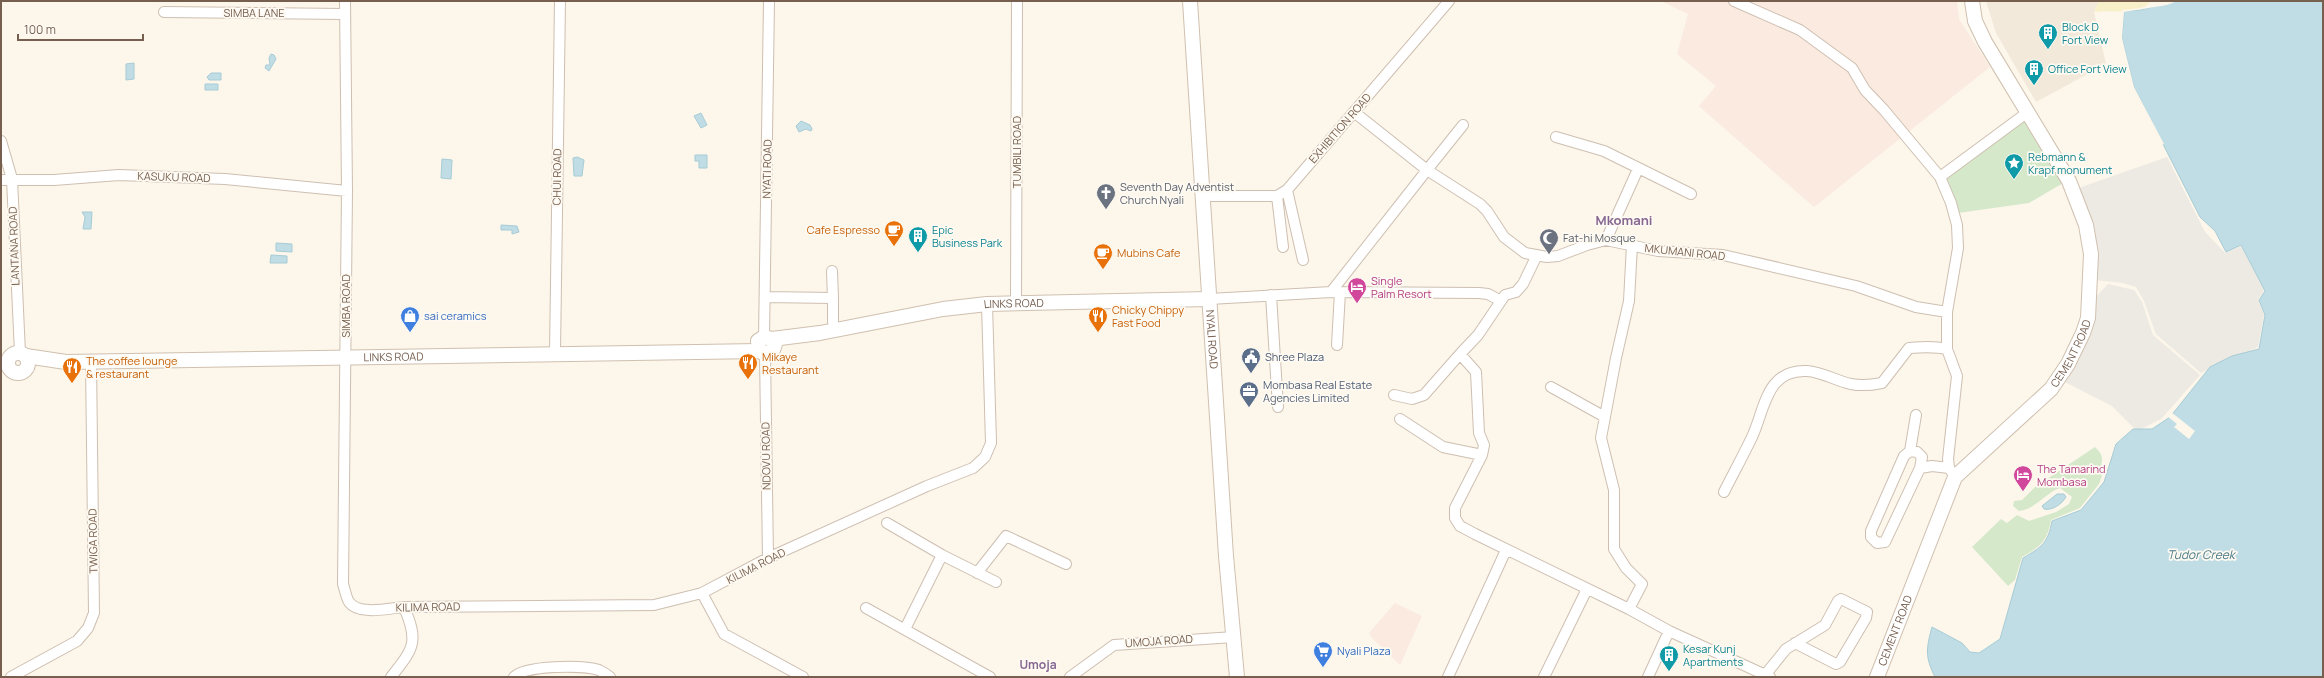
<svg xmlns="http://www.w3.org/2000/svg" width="2324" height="678" font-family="Manrope,sans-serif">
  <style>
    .residential { fill: #f3e9da }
    .commercial { fill: #fbeae0 }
    .industrial { fill: #ede9e3 }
    .green { fill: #d5e9ca }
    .sand { fill: #f8f0c9 }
    .water { fill: #c0dde5; stroke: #a7ccd6 }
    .pier { fill: #fcf6eb }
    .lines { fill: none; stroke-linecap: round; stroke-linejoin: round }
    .street-casing { stroke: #cebfb1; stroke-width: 12 }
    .secondary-casing { stroke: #d0c0af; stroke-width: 16 }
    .street { stroke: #fff; stroke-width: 10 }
    .secondary { stroke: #fff; stroke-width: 14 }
    .labels { text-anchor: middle; stroke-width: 3.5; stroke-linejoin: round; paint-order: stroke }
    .street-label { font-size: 11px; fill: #765f4f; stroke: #fefaf2 }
    .culture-label { font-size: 11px; fill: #0d838f; stroke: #fefaf2; text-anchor: start }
    .worship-label { font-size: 11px; fill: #5b616d; stroke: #fefaf2; text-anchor: start }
    .food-label { font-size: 11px; fill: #c56008; stroke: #fefaf2; text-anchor: start }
    .hotel-label { font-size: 11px; fill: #b23c85; stroke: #fefaf2; text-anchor: start }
    .shop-label { font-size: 11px; fill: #366cbe; stroke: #fefaf2; text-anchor: start }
    .service-label { font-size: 11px; fill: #4e5e75; stroke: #fefaf2; text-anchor: start }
    .water-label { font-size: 12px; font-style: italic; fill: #4a7a87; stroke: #fefaf2 }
    .neighbourhood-label { font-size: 12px; font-weight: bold; fill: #866791; stroke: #fefaf2 }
    .quarter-label { font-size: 13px; font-weight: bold; fill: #866791; stroke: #fefaf2 }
  </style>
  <rect width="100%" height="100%" fill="#fcf6eb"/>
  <path class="residential" d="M1986 1H2099L2094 12 2106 64 2036 102 1996 33Z"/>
  <path class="commercial" d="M1661 1H1957L1959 19 1990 67 1814 207 1699 106 1716 86 1677 54 1688 14Z
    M1395 603 1422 616 1400 665 1372 638 1369 633Z"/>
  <path class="industrial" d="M2167 157 2205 232 2225 253 2241 246 2264 290 2258 299 2264 315 2258 347 2201 373 2156 334 2144 301 2136 287 2123 283 2096 280 2079 188Z
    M2108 284 2134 290 2142 302 2153 335 2200 375 2161 419 2137 431 2112 406 2061 380 2094 316 2096 297Z"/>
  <path class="green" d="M2029 114 2065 182 2029 203 1958 213 1940 177Z
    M2095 447C2109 460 2097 463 2102 476L2099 484 2080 508 2051 520C2047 542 2041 546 2022 557L2015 580 2008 586 1972 547 2001 519 2007 523 2017 515 2029 521 2056 512 2069 504 2072 497 2060 488C2045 493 2036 509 2019 511L2013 506 2014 501 2022 500 2035 487Z"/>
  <path class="sand" d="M2099 1H2151C2139 17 2111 9 2094 12Z"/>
  <path class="water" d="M2159 1H2323V677H1935C1925 657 1926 649 1932 627L1962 643 1970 652 1979 653 2000 639 2023 558C2042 547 2048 543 2052 521L2081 510 2104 482 2116 444 2133 429H2152L2170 417 2210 367 2232 356 2259 349 2265 315 2259 300 2265 291 2241 245 2226 252 2215 231 2200 217 2134 87 2122 38 2124 11 2141 10 2159 5Z
    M271 54 274 55 276 59 269 71 265 68 266 65H270L269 58Z
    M134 63V79L126 80V64Z
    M211 73H221V80H209L207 77Z
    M205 84H218V90H205Z
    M701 113 707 125 701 128 694 116Z
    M801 121 810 125 812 129 811 131 806 129 799 132 796 126Z
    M695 155H707V168H699V161H695Z
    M577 157 584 160 582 176H574L573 158Z
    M442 159 452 160 451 179 441 178Z
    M82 212H92L91 229H83L85 217Z
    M501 225 517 226 519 232 512 234V230H501Z
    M276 243 292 244V252L276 251Z
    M271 255 287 256V263H270Z
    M2057 494H2064L2066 497C2062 504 2052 511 2044 509L2042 506Z"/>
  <path class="pier" d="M2157 1H2177L2167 5 2124 12 2122 38 2134 87 2164 144 2162 145 2133 88 2120 39 2122 10 2140 8 2157 3Z
    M2171 412 2195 431 2189 439 2174 427 2177 424 2167 416Z"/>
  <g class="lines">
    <g class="street-casing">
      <path id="street" d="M345 1 347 191 343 584C345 590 346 597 349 602 359 616 390 608 404 607L654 605 702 593 768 558 927 486 973 468 985 457 991 443 987 304
        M1734 1 1800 30 1852 68 1865 90 1884 110 1940 177
        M164 12 344 14
        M1463 125 1427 170 1480 204 1487 211 1504 237 1525 253 1547 257 1558 256 1587 245 1606 240 1658 251 1723 255 1856 286 1916 307 1947 312
        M1556 137 1604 151 1691 194
        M1 141 12 179 20 353
        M1 180H54L119 175 225 179 347 191
        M1287 190 1303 260
        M1204 196H1277L1287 190 1449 1
        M1277 196 1283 247
        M1606 240 1638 169
        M1537 255 1523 284 1516 292 1505 295 1478 335 1460 354 1476 372 1479 433 1484 445 1482 455 1455 508V518L1460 526 1475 534 1629 609 1669 631 1770 677
        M832 271 833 298
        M1331 292 1479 293 1488 294 1501 301
        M1271 295 1278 407
        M765 297 833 298V322
        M1209 299 1331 292 1427 170 1354 112
        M1016 303 1017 1
        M764 337 769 1
        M1337 345 1340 292
        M1947 349V312L1958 248 1957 225 1951 203 1940 177 2028 112
        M555 353 560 1
        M765 354 768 558
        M1551 387 1605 417
        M1394 395 1412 399 1424 395 1460 354
        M1400 419 1443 447 1482 455
        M1910 451 1916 415
        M1920 468 1922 457 1917 452 1910 451 1904 456 1871 531V537L1877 543 1885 542 1920 468 1932 466 1949 468
        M1724 492C1733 474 1743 456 1752 437 1765 409 1766 369 1807 371 1823 372 1836 381 1851 384 1861 386 1872 385 1882 383L1909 348C1922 347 1934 346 1947 349L1957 376 1948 459 1949 468 1955 477
        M887 523 942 555 996 582
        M977 573 1006 536 1066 564
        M702 593 724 634 803 677
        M866 608 990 677
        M1629 609 1642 584 1626 568 1614 549V490L1601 438 1616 358 1629 301 1632 245
        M905 629 942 555
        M1765 675 1786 649 1825 625 1838 601 1841 599 1867 612 1866 618 1840 662 1836 664 1795 643
        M11 677 77 641 88 628 94 613 91 361
        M391 677C414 648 419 642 404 607
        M514 677C525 665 584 665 599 670 603 672 606 674 610 677
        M1070 677 1114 645 1234 637
        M1448 677 1506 550
        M1544 677 1587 589
        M1648 677 1669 631"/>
    </g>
    <g class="secondary-casing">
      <g id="secondary">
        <path id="s1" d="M1190 1 1226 556 1237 677"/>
        <path id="s2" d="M772 339 775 344 773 350 765 354 759 351 758 341 764 337 772 339 820 333 943 309 987 304 1209 299"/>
        <circle cx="18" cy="363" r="10"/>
        <path id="s3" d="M26 356 66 362 759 351"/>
        <path id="s4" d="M1877 677 1955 477 2051 389 2068 364 2083 333 2088 318 2091 254 2086 225 2069 181 1985 42 1975 21 1972 1"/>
      </g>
    </g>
    <use href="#street" class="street"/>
    <use href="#secondary" class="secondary"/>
  </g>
  <defs>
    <g id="building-pin" transform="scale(1)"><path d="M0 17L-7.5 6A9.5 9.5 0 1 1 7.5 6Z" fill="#0f9aa8" stroke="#fefaf2"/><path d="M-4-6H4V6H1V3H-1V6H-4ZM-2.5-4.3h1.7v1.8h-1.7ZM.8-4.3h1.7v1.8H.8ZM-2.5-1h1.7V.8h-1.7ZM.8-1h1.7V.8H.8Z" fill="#fff"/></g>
    <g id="sight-pin" transform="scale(1)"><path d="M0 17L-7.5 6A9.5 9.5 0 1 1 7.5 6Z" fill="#0f9aa8" stroke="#fefaf2"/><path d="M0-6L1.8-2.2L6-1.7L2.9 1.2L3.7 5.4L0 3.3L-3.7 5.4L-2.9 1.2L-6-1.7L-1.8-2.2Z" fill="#fff"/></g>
    <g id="church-pin" transform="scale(1)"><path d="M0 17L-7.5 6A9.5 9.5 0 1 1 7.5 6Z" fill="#6b7280" stroke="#fefaf2"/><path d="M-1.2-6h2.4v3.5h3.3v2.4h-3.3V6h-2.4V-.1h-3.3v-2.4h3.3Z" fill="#fff"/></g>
    <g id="cafe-pin" transform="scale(1)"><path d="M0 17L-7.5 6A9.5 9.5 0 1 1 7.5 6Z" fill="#e8710a" stroke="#fefaf2"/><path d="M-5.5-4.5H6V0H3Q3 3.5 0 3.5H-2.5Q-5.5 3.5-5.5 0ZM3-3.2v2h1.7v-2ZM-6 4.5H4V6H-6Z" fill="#fff"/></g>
    <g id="mosque-pin" transform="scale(1)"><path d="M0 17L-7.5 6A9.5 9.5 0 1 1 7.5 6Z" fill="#6b7280" stroke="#fefaf2"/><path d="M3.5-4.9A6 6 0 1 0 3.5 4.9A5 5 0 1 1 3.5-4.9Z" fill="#fff"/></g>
    <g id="hotel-pin" transform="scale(1)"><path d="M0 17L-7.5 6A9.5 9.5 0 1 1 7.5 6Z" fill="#d1479c" stroke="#fefaf2"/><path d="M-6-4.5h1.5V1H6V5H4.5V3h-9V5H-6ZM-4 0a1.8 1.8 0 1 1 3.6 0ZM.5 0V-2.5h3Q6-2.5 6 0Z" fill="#fff"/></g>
    <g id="shop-pin" transform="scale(1)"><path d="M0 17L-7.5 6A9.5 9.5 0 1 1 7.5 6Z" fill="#3f7fe0" stroke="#fefaf2"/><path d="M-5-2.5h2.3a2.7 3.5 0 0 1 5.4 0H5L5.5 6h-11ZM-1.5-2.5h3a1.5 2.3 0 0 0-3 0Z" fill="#fff"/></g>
    <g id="restaurant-pin" transform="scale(1)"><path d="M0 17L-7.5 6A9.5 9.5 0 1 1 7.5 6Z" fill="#e8710a" stroke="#fefaf2"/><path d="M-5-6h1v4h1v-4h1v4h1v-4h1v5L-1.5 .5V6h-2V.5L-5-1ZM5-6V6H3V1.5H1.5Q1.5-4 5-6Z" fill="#fff"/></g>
    <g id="civic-pin" transform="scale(1)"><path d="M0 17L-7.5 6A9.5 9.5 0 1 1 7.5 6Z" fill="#5c6f8a" stroke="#fefaf2"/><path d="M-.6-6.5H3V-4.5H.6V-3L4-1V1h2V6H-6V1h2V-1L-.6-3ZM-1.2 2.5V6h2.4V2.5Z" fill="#fff"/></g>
    <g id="office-pin" transform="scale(1)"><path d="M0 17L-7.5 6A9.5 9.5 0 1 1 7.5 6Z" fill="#5c6f8a" stroke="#fefaf2"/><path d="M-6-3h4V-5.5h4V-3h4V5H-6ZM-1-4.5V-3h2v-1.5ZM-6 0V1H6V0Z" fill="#fff"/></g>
    <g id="supermarket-pin" transform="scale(1)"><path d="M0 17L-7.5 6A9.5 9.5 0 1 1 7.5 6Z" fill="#3f7fe0" stroke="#fefaf2"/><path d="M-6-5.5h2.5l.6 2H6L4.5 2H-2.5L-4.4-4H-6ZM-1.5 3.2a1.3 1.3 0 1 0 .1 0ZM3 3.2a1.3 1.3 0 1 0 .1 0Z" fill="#fff"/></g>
  </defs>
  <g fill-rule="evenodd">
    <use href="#building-pin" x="2048" y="33"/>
    <use href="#building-pin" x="2034" y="69"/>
    <use href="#sight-pin" x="2014" y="163"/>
    <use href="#church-pin" x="1106" y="193"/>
    <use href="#cafe-pin" x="894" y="230"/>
    <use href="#building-pin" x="918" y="236"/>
    <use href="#mosque-pin" x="1549" y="238"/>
    <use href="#cafe-pin" x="1103" y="253"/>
    <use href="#hotel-pin" x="1357" y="287"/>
    <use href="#shop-pin" x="410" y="316"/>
    <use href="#restaurant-pin" x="1098" y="316"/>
    <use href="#civic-pin" x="1251" y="357"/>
    <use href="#restaurant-pin" x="748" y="363"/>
    <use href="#restaurant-pin" x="72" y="367"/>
    <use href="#office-pin" x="1249" y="391"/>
    <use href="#hotel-pin" x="2023" y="475"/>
    <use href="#supermarket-pin" x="1323" y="651"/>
    <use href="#building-pin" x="1669" y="655"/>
  </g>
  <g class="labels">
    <g class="street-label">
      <text x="254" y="17">SIMBA LANE</text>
      <text transform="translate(1340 128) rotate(-49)" y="4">EXHIBITION ROAD</text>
      <text transform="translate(1017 152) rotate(-90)" y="4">TUMBILI ROAD</text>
      <text transform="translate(767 169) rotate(-89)" y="4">NYATI ROAD</text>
      <text transform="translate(174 177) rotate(2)" y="4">KASUKU ROAD</text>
      <text transform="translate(557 177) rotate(-89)" y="4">CHUI ROAD</text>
      <text transform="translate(14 246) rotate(-92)" y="4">LANTANA ROAD</text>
      <text transform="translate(1685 252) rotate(6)" y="4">MKUMANI ROAD</text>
      <text dy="4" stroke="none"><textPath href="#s2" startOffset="298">LINKS ROAD</textPath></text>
      <text transform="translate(346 306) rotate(-90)" y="4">SIMBA ROAD</text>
      <text dy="4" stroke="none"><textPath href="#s1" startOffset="339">NYALI ROAD</textPath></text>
      <text dy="4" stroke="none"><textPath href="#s4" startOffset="386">CEMENT ROAD</textPath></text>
      <text dy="4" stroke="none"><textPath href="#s3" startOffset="368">LINKS ROAD</textPath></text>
      <text transform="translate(766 456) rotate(-91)" y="4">NDOVU ROAD</text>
      <text transform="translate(93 541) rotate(-91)" y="4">TWIGA ROAD</text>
      <text transform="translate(756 566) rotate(-27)" y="4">KILIMA ROAD</text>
      <text transform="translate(428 607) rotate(-1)" y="4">KILIMA ROAD</text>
      <text dy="4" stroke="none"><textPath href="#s4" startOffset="50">CEMENT ROAD</textPath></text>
      <text transform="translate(1159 641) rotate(-4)" y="4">UMOJA ROAD</text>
    </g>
    <g class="culture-label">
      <text x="2062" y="31">Block D<tspan x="2062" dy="13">Fort View</tspan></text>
      <text x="2048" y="73">Office Fort View</text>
      <text x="2028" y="161">Rebmann &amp;<tspan x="2028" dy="13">Krapf monument</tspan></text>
      <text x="932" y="234">Epic<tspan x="932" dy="13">Business Park</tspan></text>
      <text x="1683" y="653">Kesar Kunj<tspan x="1683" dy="13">Apartments</tspan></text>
    </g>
    <g class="worship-label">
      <text x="1120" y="191">Seventh Day Adventist<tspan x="1120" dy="13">Church Nyali</tspan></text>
      <text x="1563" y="242">Fat-hi Mosque</text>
    </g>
    <g class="food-label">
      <text x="880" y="234" text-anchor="end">Cafe Espresso</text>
      <text x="1117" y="257">Mubins Cafe</text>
      <text x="1112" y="314">Chicky Chippy<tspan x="1112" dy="13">Fast Food</tspan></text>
      <text x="762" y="361">Mikaye<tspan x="762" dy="13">Restaurant</tspan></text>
      <text x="86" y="365">The coffee lounge<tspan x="86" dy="13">&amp; restaurant</tspan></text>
    </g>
    <g class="hotel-label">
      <text x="1371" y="285">Single<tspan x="1371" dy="13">Palm Resort</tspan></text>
      <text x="2037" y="473">The Tamarind<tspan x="2037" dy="13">Mombasa</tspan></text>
    </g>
    <g class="shop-label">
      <text x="424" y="320">sai ceramics</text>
      <text x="1337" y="655">Nyali Plaza</text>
    </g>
    <g class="service-label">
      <text x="1265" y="361">Shree Plaza</text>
      <text x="1263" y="389">Mombasa Real Estate<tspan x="1263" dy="13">Agencies Limited</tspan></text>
    </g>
    <g class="water-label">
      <text x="2201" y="559">Tudor Creek</text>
    </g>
    <g class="neighbourhood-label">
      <text x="1038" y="669">Umoja</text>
    </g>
    <g class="quarter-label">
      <text x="1624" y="225">Mkomani</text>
    </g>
  </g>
  <rect width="2324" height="678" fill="none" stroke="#765f4f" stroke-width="4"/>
  <path d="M18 34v6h125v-6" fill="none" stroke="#765f4f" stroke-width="2"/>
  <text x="24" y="34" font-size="12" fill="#765f4f" stroke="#fefaf2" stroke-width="3" paint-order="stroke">100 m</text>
</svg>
